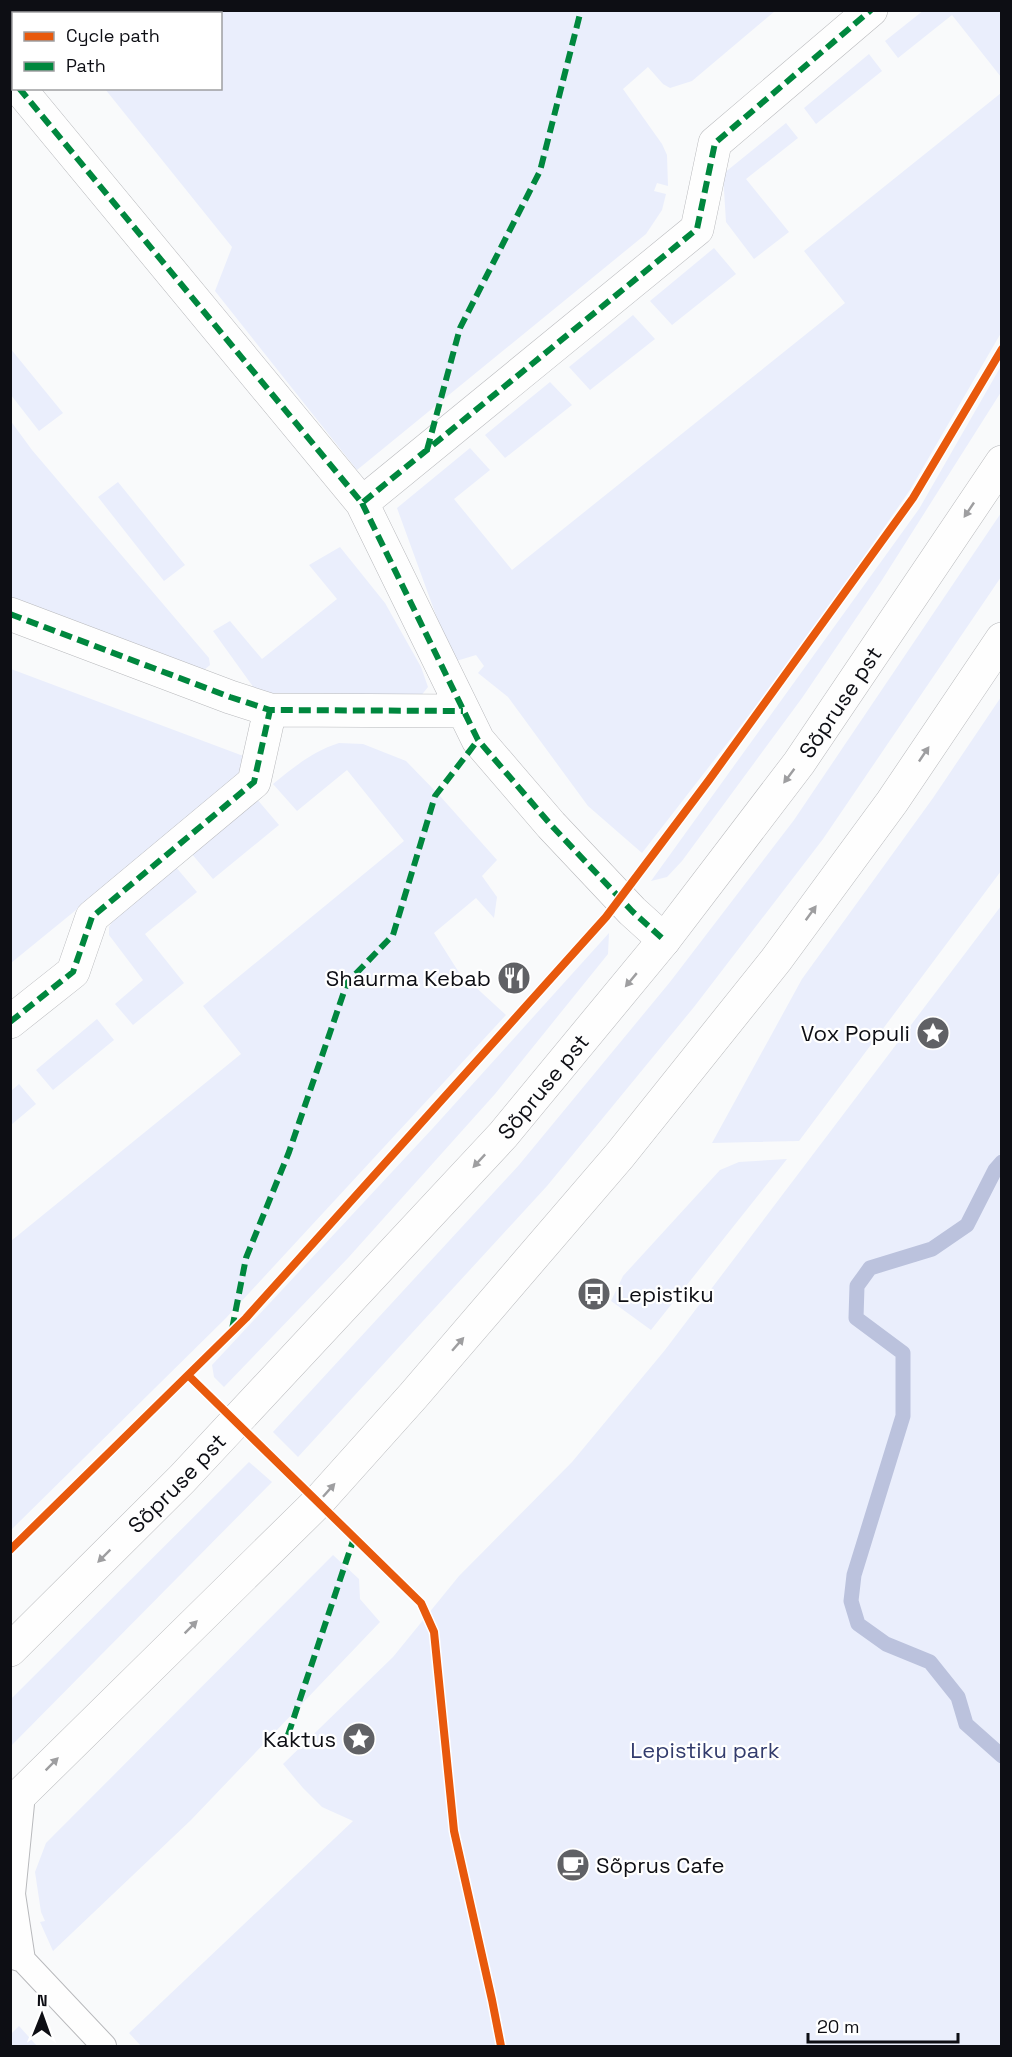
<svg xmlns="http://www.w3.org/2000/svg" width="1012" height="2057" font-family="'Space Grotesk',sans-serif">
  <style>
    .green { fill: #eaeefc }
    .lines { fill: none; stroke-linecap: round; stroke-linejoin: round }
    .stream { stroke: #bbc2dd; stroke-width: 15 }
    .service-casing { stroke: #b8b9bc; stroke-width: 26 }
    .minor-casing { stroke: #b8b9bc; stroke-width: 34 }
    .secondary-casing { stroke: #b8b9bc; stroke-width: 34 }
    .service { stroke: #fefefe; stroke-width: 24 }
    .minor { stroke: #fefefe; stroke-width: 33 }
    .secondary { stroke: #fefefe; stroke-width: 33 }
    .quiet { stroke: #00873e; stroke-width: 6; stroke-dasharray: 12 6; stroke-linecap: butt }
    .cycleway-casing { stroke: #fff; stroke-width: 11 }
    .cycleway { stroke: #e8590c; stroke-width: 8 }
    .oneway { fill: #9e9ea0 }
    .labels { text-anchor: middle; stroke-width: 4.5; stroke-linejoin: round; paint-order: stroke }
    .street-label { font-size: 22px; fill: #0d0e14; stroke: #fff }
    .poi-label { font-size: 22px; fill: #0d0e14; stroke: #fff; text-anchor: end }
    .park-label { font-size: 22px; fill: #333c6d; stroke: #fff }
  </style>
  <rect width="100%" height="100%" fill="#f9fafb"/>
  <path class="green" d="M924 10 1001 11V77L952 15 898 58 885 41Z
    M43 11H775L692 81 670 88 663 84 648 67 623 89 662 144 667 155 668 186 657 183 654 191 666 194 662 210 646 234 357 470 215 291 232 247 105 89 220 88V14H45Z
    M869 54 882 71 816 124 804 108Z
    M1001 93V333L910 490 795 656 642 853 588 806 508 697 478 673 484 666 476 655 453 662 397 508 470 448 490 470 454 499 512 570 845 303 804 251Z
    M786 123 798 138 746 179 789 232 754 259 726 222 723 174Z
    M714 248 736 274 672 325 650 301Z
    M633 315 655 339 590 390 569 367Z
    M10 348 63 413 39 431 11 395Z
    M1001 366V392L882 580 802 698 682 861 667 877 651 881 919 509Z
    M550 382 572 405 505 458 485 435Z
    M10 420 32 450 209 658 210 665 204 670 11 601Z
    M118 482 185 565 164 581 98 497Z
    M1001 513V577L823 839 694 1007 547 1186 298 1457 273 1432 519 1165 670 982 794 820Z
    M340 547 385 603 421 667 428 687 420 697 270 693 254 688 213 631 230 621 262 659 337 599 309 565Z
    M11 669 246 757 238 778 11 963Z
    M1001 697V871L799 1141 712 1143 802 979 933 798Z
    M339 743 363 744 406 761 440 796 497 860 482 876 497 897 494 918 476 898 434 933 458 971 506 1015 226 1318 11 1530V1241L241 1054 203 1006 404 841 347 770 297 811 273 784C294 767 313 751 339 743Z
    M256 798 279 825 213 879 191 853Z
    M175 866 197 892 145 934 184 983 133 1025 115 1004 143 980 109 935V927L114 919Z
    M1001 906V2046H141L129 2033 353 1821 322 1807 303 1788 283 1764 393 1657 459 1576 572 1462 665 1350Z
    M609 933 608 954 495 1094 348 1258 224 1387 214 1377 212 1365 433 1128Z
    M97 1019 114 1040 53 1090 36 1070Z
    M19 1084 36 1104 11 1125V1091Z
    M787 1159 651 1330 611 1301 623 1276 720 1170 739 1162Z
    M249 1462 272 1482 11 1746V1699Z
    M333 1555 359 1579 360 1599 380 1622 191 1820 53 1951 40 1922 45 1921 41 1912 35 1872 46 1843Z
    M19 2026 37 2046H11V2034Z"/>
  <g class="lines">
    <path class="stream" d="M1002 1162 995 1170 967 1225 932 1249 870 1268 857 1286 856 1318 903 1353V1416L854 1575 851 1601 858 1624 886 1644 930 1662 958 1697 966 1724 1002 1756"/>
    <g class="service-casing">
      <path id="service" d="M23 1794 13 1894 23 1960
        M10 1956 23 1960 104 2046"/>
    </g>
    <g class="minor-casing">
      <path id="minor" d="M19 88 362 503 697 229 715 143 871 10
        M362 503 478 740 551 825 632 911 664 940
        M10 614 230 697 270 710 463 711
        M10 1022 73 972 92 917 254 782 270 710"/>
    </g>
    <g class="secondary-casing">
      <g id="secondary">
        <path id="s1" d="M10 1650 182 1479 503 1135 664 940 799 763 1002 462"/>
        <path d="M10 1805 318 1502 413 1396 620 1155 776 960 892 802 1002 639"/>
      </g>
    </g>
    <use href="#service" class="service"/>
    <use href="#minor" class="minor"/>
    <use href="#secondary" class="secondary"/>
    <path class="quiet" d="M170 14V10
      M10 79 14 82
      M19 88 362 503 697 229 715 143 871 10
      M427 450 460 328 540 171 581 10
      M362 503 478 740 551 825 632 911 664 940
      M10 614 230 697 270 710 463 711
      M10 1022 73 972 92 917 254 782 270 710
      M232 1329 246 1258 289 1152 347 983 393 935 435 796 478 740
      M288 1735 354 1538"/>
    <g class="cycleway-casing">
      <path id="cycleway" d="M189 1376 421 1603 434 1632 454 1831 492 2000 501 2046
        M10 1550 246 1318 606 917 709 780 913 498 1002 349"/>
    </g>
    <use href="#cycleway" class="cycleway"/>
  </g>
  <defs><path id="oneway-solid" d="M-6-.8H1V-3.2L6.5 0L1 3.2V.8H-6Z" transform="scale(1.5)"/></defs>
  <g class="oneway">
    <use href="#oneway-solid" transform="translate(969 510) rotate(124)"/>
    <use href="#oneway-solid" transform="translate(924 754) rotate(-56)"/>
    <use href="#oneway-solid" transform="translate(789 776) rotate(127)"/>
    <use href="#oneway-solid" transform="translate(811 913) rotate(-54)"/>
    <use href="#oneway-solid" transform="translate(631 980) rotate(130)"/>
    <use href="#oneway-solid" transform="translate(479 1161) rotate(133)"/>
    <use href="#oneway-solid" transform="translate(458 1344) rotate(-49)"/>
    <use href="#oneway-solid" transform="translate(329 1490) rotate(-48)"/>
    <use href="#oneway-solid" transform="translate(104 1556) rotate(135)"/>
    <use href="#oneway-solid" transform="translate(191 1627) rotate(-45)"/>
    <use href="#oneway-solid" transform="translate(52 1764) rotate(-45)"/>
  </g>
  <defs>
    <g id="restaurant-disc" transform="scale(1.725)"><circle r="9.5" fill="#606165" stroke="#fff"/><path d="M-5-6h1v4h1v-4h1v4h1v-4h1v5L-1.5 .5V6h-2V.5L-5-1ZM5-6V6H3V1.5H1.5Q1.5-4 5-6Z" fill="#fff"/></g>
    <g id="sight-disc" transform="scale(1.725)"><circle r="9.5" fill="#606165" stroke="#fff"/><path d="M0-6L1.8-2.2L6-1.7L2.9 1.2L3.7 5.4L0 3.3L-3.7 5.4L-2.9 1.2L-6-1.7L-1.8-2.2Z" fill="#fff"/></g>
    <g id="bus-disc" transform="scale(1.725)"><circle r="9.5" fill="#606165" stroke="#fff"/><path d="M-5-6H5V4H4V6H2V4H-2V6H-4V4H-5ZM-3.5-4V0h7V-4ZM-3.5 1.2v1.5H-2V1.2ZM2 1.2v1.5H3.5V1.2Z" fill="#fff"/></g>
    <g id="cafe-disc" transform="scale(1.725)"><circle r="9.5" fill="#606165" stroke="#fff"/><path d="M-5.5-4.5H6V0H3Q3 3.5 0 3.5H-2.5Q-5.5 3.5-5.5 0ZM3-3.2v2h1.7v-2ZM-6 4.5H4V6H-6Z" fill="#fff"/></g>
  </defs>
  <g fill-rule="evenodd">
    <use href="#restaurant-disc" x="514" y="978"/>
    <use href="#sight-disc" x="933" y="1033"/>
    <use href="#bus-disc" x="594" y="1294"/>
    <use href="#sight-disc" x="359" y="1739"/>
    <use href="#cafe-disc" x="573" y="1865"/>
  </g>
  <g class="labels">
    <g class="street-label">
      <text dy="8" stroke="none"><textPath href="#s1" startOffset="1262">Sõpruse pst</textPath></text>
      <text dy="8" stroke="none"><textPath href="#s1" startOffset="776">Sõpruse pst</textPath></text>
      <text dy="8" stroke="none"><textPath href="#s1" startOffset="236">Sõpruse pst</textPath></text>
    </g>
    <g class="poi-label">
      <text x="491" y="986">Shaurma Kebab</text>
      <text x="910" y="1041">Vox Populi</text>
      <text x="617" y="1302" text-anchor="start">Lepistiku</text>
      <text x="336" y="1747">Kaktus</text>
      <text x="596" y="1873" text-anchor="start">Sõprus Cafe</text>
    </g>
    <g class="park-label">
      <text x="705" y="1758">Lepistiku park</text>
    </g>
  </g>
  <rect width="1012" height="2057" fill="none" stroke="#0d0e14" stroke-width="24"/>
  <rect x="12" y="12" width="210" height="78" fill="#ffffff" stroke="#9e9fa1" stroke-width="1.5"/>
  <rect x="24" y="32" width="30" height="9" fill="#e8590c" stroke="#9e9fa1" stroke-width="1.5"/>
  <text x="66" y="42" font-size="18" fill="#0d0e14">Cycle path</text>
  <rect x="24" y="62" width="30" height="9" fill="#00873e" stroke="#9e9fa1" stroke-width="1.5"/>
  <text x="66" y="72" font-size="18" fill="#0d0e14">Path</text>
  <g transform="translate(42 2015) rotate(1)" stroke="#ffffff" stroke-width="4.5" paint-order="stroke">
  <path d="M0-4.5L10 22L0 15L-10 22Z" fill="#0d0e14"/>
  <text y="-9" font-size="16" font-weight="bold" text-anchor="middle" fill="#0d0e14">N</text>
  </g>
  <path d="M808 2033v9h150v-9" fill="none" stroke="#0d0e14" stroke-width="3"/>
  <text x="817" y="2033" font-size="18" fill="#0d0e14" stroke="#ffffff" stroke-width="4.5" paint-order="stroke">20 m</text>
</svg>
